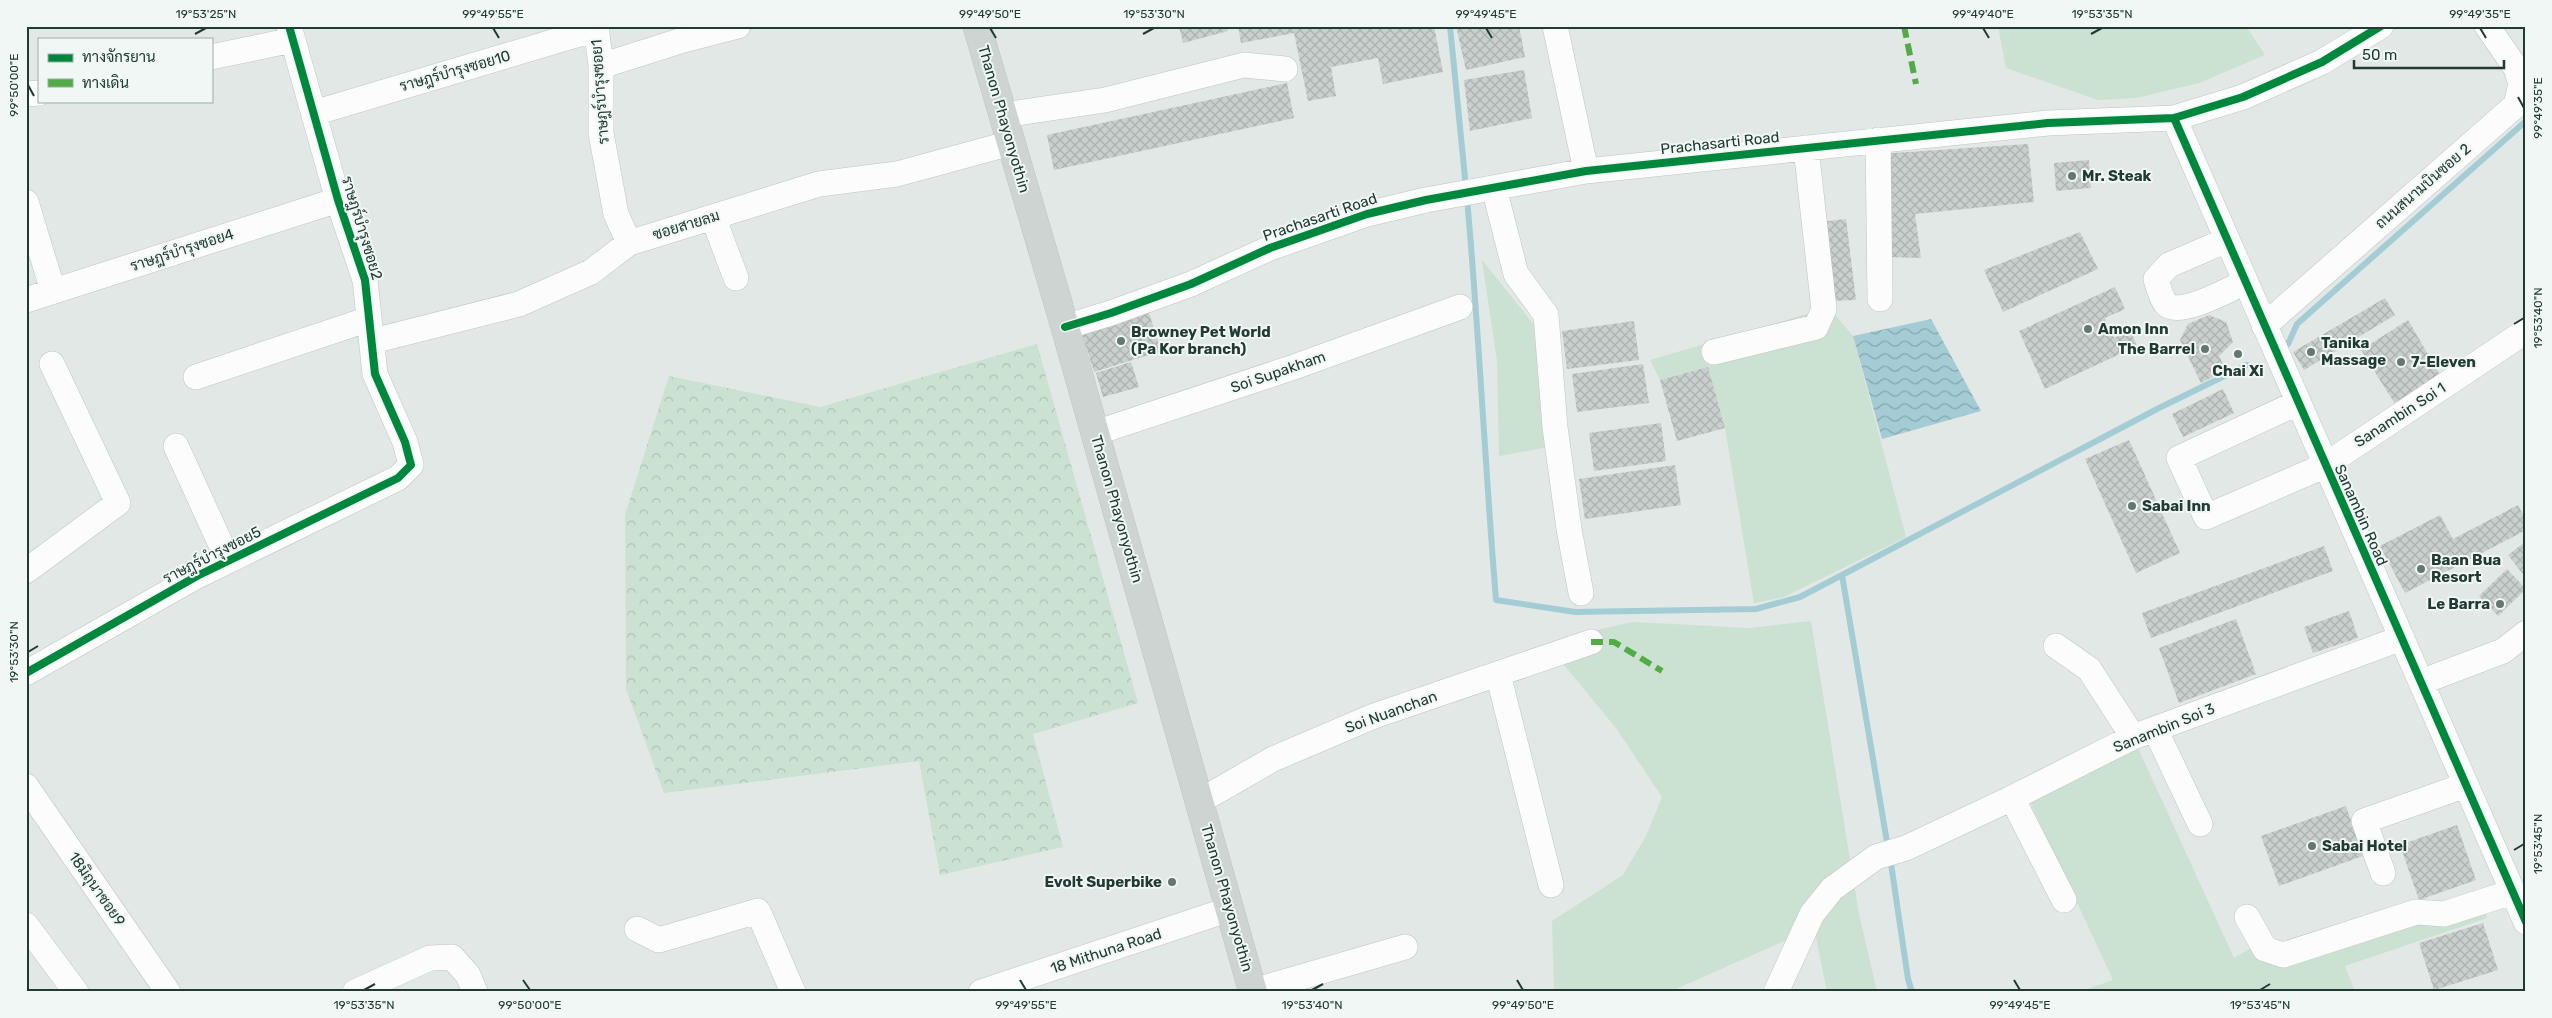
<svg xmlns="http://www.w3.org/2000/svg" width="2552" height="1018" font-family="Rubik,Sarabun,sans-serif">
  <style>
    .grass { fill: #cbe1d2 }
    .forest { fill: url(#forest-crowns) }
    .water { fill: url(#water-waves) }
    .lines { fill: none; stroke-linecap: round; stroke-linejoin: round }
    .stream { stroke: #a4ccd5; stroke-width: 6 }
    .building { fill: url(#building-cross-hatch) }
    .minor-casing { stroke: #bfc5c2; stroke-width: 26 }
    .major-casing { stroke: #bcc4c1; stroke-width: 29 }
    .minor { stroke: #fbfcfb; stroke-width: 25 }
    .major { stroke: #cdd4d2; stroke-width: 28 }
    .quiet { stroke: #52ac45; stroke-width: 6; stroke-dasharray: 12 6; stroke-linecap: butt }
    .cycleway-casing { stroke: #f0f7f4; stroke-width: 11 }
    .cycleway { stroke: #00873e; stroke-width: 8 }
    .ticks { fill: none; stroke: #213a34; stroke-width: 2 }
    .poi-dot { fill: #657772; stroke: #f0f7f4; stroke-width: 2 }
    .labels { text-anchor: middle; stroke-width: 4; stroke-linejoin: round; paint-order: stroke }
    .street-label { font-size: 15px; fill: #213a34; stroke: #f0f7f4 }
    .poi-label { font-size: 15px; font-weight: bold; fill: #213a34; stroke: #f0f7f4; text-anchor: start }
    .neatline { fill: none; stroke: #213a34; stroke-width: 2 }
    .ticks-label { font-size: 12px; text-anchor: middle; fill: #213a34 }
  </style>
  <defs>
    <pattern id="forest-crowns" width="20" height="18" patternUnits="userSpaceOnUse" patternTransform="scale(1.25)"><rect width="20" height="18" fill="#cbe1d2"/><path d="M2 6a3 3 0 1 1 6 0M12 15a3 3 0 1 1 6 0" fill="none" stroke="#aec2b5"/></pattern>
    <pattern id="water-waves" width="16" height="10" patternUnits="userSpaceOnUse" patternTransform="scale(1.25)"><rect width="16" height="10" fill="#a4ccd5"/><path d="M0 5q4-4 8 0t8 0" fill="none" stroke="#85a7ae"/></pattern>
    <pattern id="building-cross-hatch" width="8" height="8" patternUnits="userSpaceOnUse" patternTransform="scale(1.25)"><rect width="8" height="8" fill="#c9cfcd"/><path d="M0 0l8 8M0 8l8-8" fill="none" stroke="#acb2b1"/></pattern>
  </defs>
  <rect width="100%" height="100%" fill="#e2e8e5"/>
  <path class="grass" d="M1998 26H2225L2226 29 2231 26H2246L2265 55 2199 83 2136 98 2098 100 2006 68Z
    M1482 260 1539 331 1549 447 1499 456 1497 361Z
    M1810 313 1836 316 1853 336 1906 537 1784 597 1754 603 1725 428 1708 367 1660 380 1650 360Z
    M1811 621 1859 914 1877 992H1827L1814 928 1669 992H1554L1552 921 1623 875 1646 836 1662 797 1616 728 1564 665 1569 636 1633 622 1751 628Z
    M2133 737 2234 958 2261 942 2265 949 2482 901 2487 918 2345 966 2355 992H2079L2113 980 2029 800Z"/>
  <path class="forest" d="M1037 344 1138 703 1033 734 1063 847 940 875 919 761 664 793 626 689 625 515 669 376 820 407Z"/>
  <path class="water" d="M1931 319 1981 411 1882 439 1853 336Z"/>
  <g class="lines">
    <path class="stream" d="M1450 26 1466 188
      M1467 198C1479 332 1485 466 1496 600L1575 612 1756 609 1800 597 1842 575
      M2283 347 2288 344 2297 324 2526 121
      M1888 848 1842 575 2159 408 2247 365
      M1890 857 1908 979 1912 992"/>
  </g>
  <path class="building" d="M1179 26H1227L1228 31 1183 43Z
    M1238 26H1434L1443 72 1383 84 1378 58 1331 67 1336 96 1308 101 1294 33 1241 43Z
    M1456 26H1519L1525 57 1466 70Z
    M1524 70 1532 118 1470 131 1464 80Z
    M1287 83 1294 118 1054 170 1047 135Z
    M2028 144 2034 202 1915 214 1921 258 1887 257 1878 154Z
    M2089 160 2091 188 2056 191 2054 163Z
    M1846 219 1856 300 1829 301 1820 222Z
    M2080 232 2098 269 2003 312 1984 270Z
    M2115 287 2125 309 2105 318 2114 338 2130 330 2137 346 2045 389 2019 331Z
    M2385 298 2395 315 2304 370 2293 352Z
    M1148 310 1161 351 1094 372 1081 331Z
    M2209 315 2226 322 2233 342 2219 356 2226 370 2201 383 2180 340 2188 324Z
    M2408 320 2440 375 2395 404 2361 350Z
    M1634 321 1639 360 1567 369 1562 331Z
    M1131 362 1139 387 1103 397 1096 373Z
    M1643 364 1649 403 1577 412 1572 374Z
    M1708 367 1725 428 1677 441 1660 380Z
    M2223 389 2234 413 2183 437 2172 414Z
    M1661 423 1666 461 1594 471 1589 433Z
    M2129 440 2180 553 2136 573 2085 459Z
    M1675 465 1681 505 1585 519 1579 479Z
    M2518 505 2526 520V530L2405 593 2380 546 2440 515 2453 539Z
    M2526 541V578L2508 555Z
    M2324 546 2333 571 2151 638 2142 613Z
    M2507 569 2526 589 2498 616 2479 596Z
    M2349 611 2358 638 2313 653 2304 627Z
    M2236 619 2256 674 2179 703 2159 648Z
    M2346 806 2363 856 2279 886 2261 836Z
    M2457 825 2476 880 2419 900 2400 845Z
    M2483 923 2498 970 2434 990 2419 943Z"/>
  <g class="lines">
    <g class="minor-casing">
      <path id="minor" d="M596 26 601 66V133L616 214 629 243
        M1555 26 1586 171
        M211 57 293 40
        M601 66 680 41 738 26
        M26 94 39 93
        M314 113 596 29
        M1003 115 1105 100 1244 65 1285 69
        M2174 118 2526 922
        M1878 140 1880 299
        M1494 188 1516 274 1546 315 1555 427 1569 529 1581 593
        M26 202 53 291
        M713 217 736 278
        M2227 240 2169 265 2156 279C2158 286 2161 298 2166 304 2178 318 2230 289 2245 282
        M26 300 338 200
        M2264 326 2516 105 2521 84 2516 68 2487 26
        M1065 327 1111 313 1191 284 1270 248 1367 214 1426 200 1586 171 2048 123 2174 118 2243 97 2322 62 2381 26
        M373 341 519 304 591 272 629 243 819 184 897 174 1011 143
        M1714 352 1816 327 1824 309 1806 148
        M196 377 369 319
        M2297 403 2179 458 2206 517 2324 466 2526 331
        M1095 433 1294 367 1460 307
        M176 446 228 560
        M26 571 118 503 52 364
        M2056 646 2089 669 2133 737
        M26 673 197 576 398 478 411 465 405 442 375 374 365 280 338 200 289 26
        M1498 674 1551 885
        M2421 682 2503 651 2526 633
        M2155 729 2200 824
        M26 786 168 992
        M2012 798 2064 900
        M1200 801 1273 759 1374 716 1591 642
        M2383 873 2364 821 2466 785
        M2247 917 2265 949 2283 955 2416 912 2444 914 2512 892
        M26 925 76 992
        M637 929 659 940 758 911 793 992
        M1253 991 1405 947
        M355 992 430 958 452 957 468 975 475 992
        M981 992 1230 909
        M1776 992 1812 914 1832 889 1876 857 1906 848 2012 798 2133 737 2402 638"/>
    </g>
    <g class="major-casing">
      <path id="major" d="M977 26 1065 327 1253 992"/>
    </g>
    <use href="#minor" class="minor"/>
    <use href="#major" class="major"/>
    <path class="quiet" d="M1904 26 1916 84
      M1591 642H1614L1662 671"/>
    <g class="cycleway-casing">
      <path id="cycleway" d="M2174 118 2526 922
        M1065 327 1111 313 1191 284 1270 248 1367 214 1426 200 1586 171 2048 123 2174 118 2243 97 2322 62 2381 26
        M26 673 197 576 398 478 411 465 405 442 375 374 365 280 338 200 289 26"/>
    </g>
    <use href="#cycleway" class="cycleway"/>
  </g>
  <path class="ticks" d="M493 28 499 38M990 28 996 38M1486 28 1492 38M1983 28 1989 38M2480 28 2486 38M195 34 206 28M1143 34 1154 28M2091 34 2102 28M28 85 34 96M2518 97 2524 108M2514 324 2524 318M28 652 38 646M2514 850 2524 844M523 980 530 990M1020 980 1026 990M1517 980 1523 990M2014 980 2020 990M364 990 375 984M1312 990 1323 984M2260 990 2270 984"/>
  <g class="poi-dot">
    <circle cx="2072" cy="176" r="5"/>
    <circle cx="2088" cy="329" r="5"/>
    <circle cx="1121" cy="341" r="5"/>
    <circle cx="2205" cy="349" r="5"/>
    <circle cx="2311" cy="352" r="5"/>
    <circle cx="2238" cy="354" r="5"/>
    <circle cx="2401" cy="362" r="5"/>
    <circle cx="2132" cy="506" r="5"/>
    <circle cx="2421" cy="569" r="5"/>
    <circle cx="2500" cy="604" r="5"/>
    <circle cx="2312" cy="846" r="5"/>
    <circle cx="1172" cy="882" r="5"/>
  </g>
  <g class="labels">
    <g class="street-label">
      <text transform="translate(455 71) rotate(-16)" y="5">ราษฎร์บำรุงซอย10</text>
      <text transform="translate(600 92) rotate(-94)" y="5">ราษฎร์บำรุงซอย1</text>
      <text transform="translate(1004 119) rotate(74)" y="5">Thanon Phayonyothin</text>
      <text transform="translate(1720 143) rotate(-6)" y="5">Prachasarti Road</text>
      <text transform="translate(2423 186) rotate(-41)" y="5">ถนนสนามบินซอย 2</text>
      <text transform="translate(1320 217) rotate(-19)" y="5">Prachasarti Road</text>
      <text transform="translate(686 225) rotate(-17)" y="5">ซอยสายลม</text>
      <text transform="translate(362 228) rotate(73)" y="5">ราษฎร์บำรุงซอย2</text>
      <text transform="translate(182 250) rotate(-18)" y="5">ราษฎร์บำรุงซอย4</text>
      <text transform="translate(1278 372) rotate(-19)" y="5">Soi Supakham</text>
      <text transform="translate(2400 415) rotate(-33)" y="5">Sanambin Soi 1</text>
      <text transform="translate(1117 509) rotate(74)" y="5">Thanon Phayonyothin</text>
      <text transform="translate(2361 515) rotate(66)" y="5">Sanambin Road</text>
      <text transform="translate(212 555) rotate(-27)" y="5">ราษฎร์บำรุงซอย5</text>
      <text transform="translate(1391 712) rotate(-20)" y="5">Soi Nuanchan</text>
      <text transform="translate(2164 728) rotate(-22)" y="5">Sanambin Soi 3</text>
      <text transform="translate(97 889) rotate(55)" y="5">18มิถุนาซอย9</text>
      <text transform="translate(1227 898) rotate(74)" y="5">Thanon Phayonyothin</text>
      <text transform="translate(1106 951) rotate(-18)" y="5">18 Mithuna Road</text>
    </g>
    <g class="poi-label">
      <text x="2082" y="181">Mr. Steak</text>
      <text x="2098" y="334">Amon Inn</text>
      <text x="1131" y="337">Browney Pet World<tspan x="1131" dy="17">(Pa Kor branch)</tspan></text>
      <text x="2321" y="348">Tanika<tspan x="2321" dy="17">Massage</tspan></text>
      <text x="2195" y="354" text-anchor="end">The Barrel</text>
      <text x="2411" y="367">7-Eleven</text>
      <text x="2238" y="376" text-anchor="middle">Chai Xi</text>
      <text x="2142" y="511">Sabai Inn</text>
      <text x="2431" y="565">Baan Bua<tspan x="2431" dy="17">Resort</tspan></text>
      <text x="2490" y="609" text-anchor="end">Le Barra</text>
      <text x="2322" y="851">Sabai Hotel</text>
      <text x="1162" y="887" text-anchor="end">Evolt Superbike</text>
    </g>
  </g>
  <rect width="2552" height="1018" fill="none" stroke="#f0f7f4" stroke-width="55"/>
  <rect x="38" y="38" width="175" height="65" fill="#f0f7f4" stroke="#9daba7"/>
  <rect x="48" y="54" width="25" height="8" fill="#00873e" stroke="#9daba7"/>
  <text x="82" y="62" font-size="15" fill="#213a34">ทางจักรยาน</text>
  <rect x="48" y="79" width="25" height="8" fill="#52ac45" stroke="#9daba7"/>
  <text x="82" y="88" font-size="15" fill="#213a34">ทางเดิน</text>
  <path d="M2354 60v8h150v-8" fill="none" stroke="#213a34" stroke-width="2.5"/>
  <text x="2362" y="60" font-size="15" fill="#213a34" stroke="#f0f7f4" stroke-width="4" paint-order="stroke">50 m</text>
  <rect x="28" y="28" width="2496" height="962" class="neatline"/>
  <g class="ticks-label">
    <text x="206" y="18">19°53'25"N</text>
    <text x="493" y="18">99°49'55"E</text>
    <text x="990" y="18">99°49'50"E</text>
    <text x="1154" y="18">19°53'30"N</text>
    <text x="1486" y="18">99°49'45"E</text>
    <text x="1983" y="18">99°49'40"E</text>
    <text x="2102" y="18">19°53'35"N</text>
    <text x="2480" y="18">99°49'35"E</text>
    <text transform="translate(14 85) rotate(-90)" y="4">99°50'00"E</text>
    <text transform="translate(2538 108) rotate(-90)" y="4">99°49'35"E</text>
    <text transform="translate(2538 318) rotate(-90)" y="4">19°53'40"N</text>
    <text transform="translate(14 652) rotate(-90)" y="4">19°53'30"N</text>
    <text transform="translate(2538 844) rotate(-90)" y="4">19°53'45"N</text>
    <text x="364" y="1009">19°53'35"N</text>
    <text x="530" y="1009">99°50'00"E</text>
    <text x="1026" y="1009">99°49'55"E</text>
    <text x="1312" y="1009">19°53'40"N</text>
    <text x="1523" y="1009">99°49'50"E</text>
    <text x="2020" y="1009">99°49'45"E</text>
    <text x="2260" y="1009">19°53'45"N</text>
  </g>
</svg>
